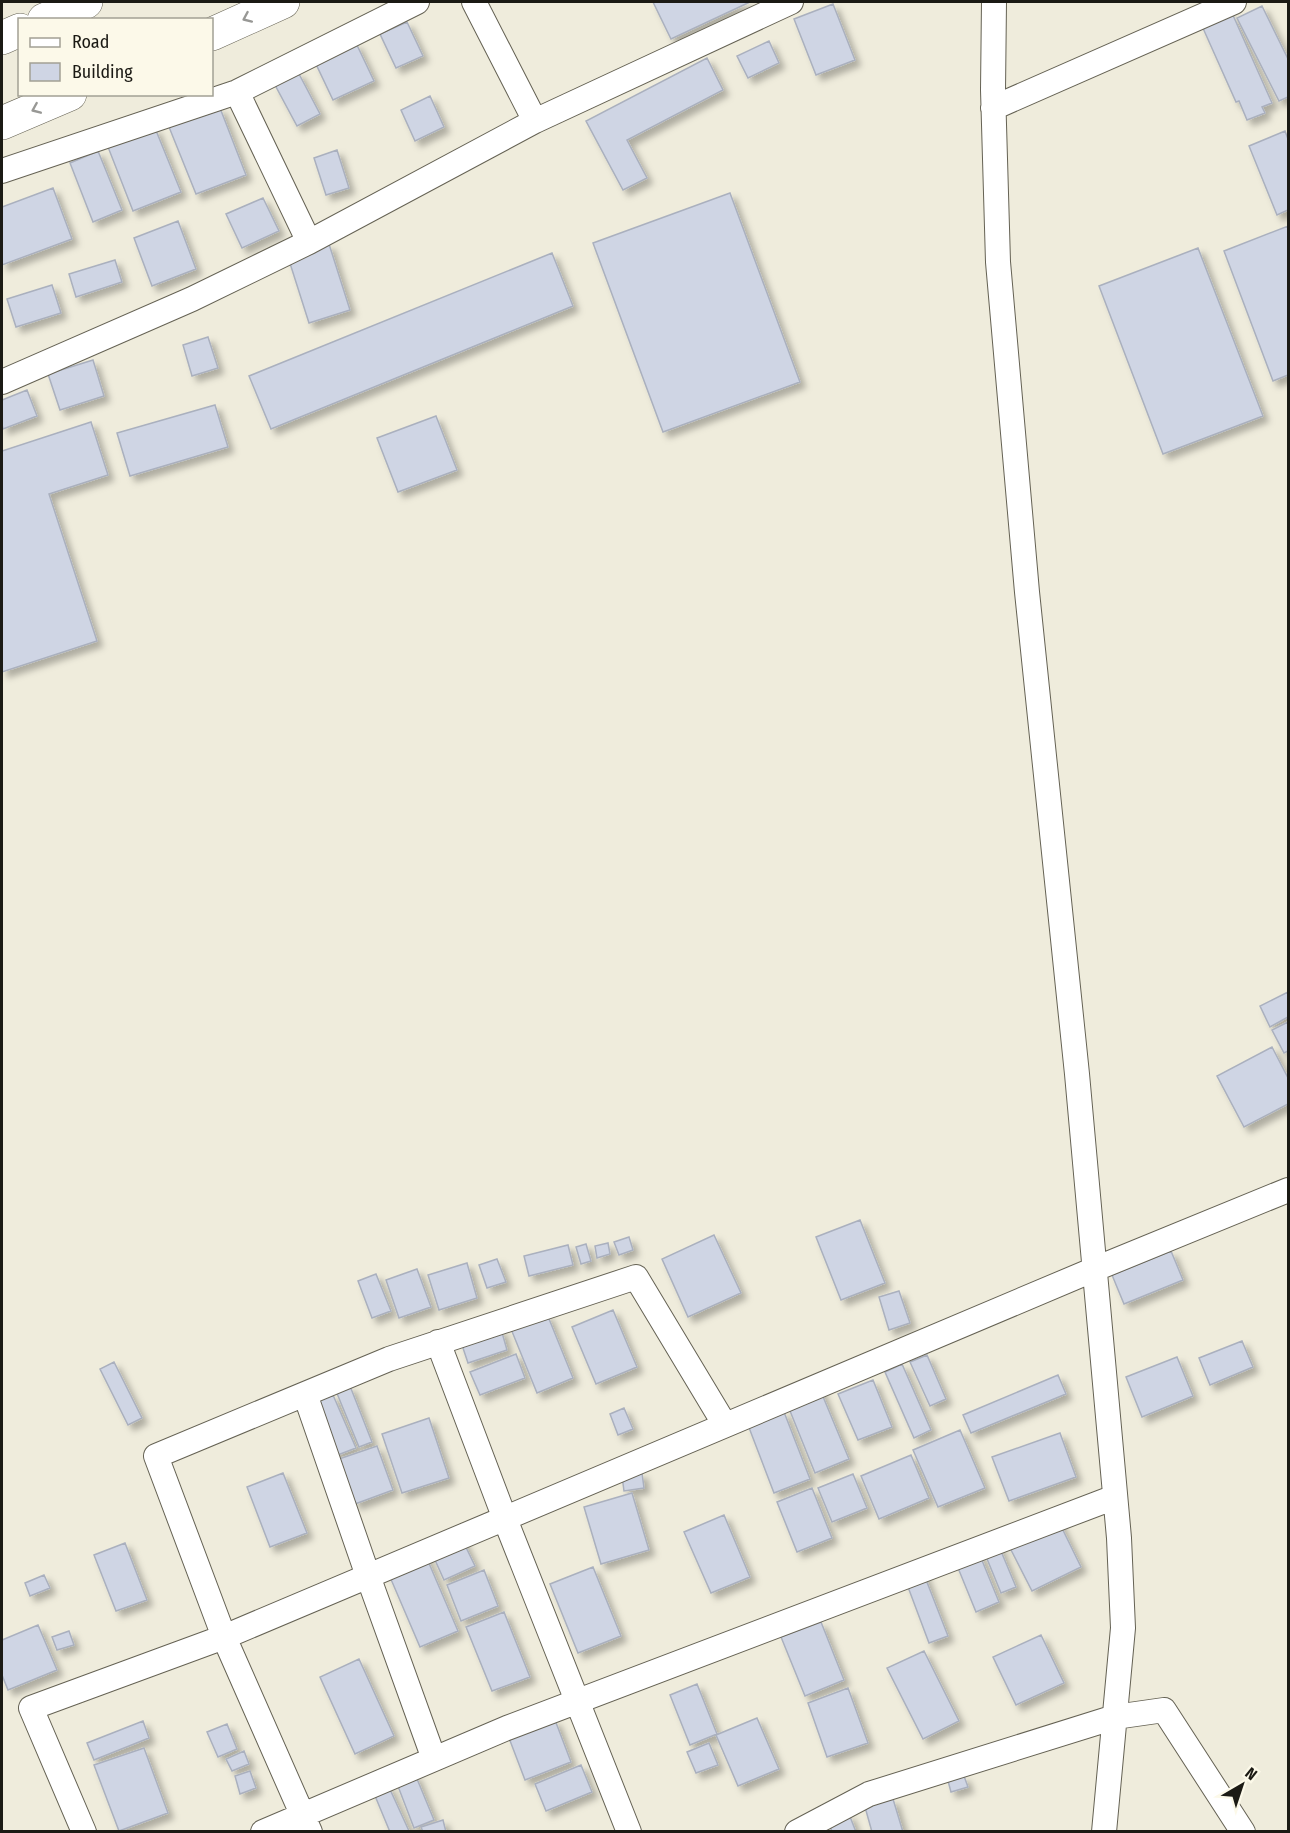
<svg xmlns="http://www.w3.org/2000/svg" width="1290" height="1833" font-family="'Fira Sans Condensed',sans-serif">
  <style>
    .building { fill: #cfd5e4; stroke: #aab0be; stroke-width: 1.5; filter: url(#shadow) }
    .lines { fill: none; stroke-linecap: round; stroke-linejoin: round }
    .minor-casing { stroke: #656254; stroke-width: 26 }
    .primary-casing { stroke: #656254; stroke-width: 34 }
    .trunk-casing { stroke: #656254; stroke-width: 34 }
    .minor { stroke: #fff; stroke-width: 24 }
    .primary { stroke: #fff; stroke-width: 33 }
    .trunk { stroke: #fff; stroke-width: 33 }
    .oneway { stroke: #989895 }
  </style>
  <defs>
    <filter id="shadow"><feDropShadow dx="5.5" dy="5.5" stdDeviation="3" flood-color="#0004"/></filter>
  </defs>
  <rect width="100%" height="100%" fill="#efecdc"/>
  <path class="building" d="M653 2H750L671 39Z
    M833 4 855 60 816 75 794 19Z
    M1262 6 1288 59V97L1279 101 1237 18Z
    M1232 13 1272 103 1262 107 1265 113 1247 120 1239 101 1236 102 1202 26Z
    M407 22 423 56 396 68 380 34Z
    M769 41 779 63 748 78 737 56Z
    M356 43 374 81 333 100 315 62Z
    M707 58 723 90 627 140 647 178 623 190 586 121Z
    M298 72 320 114 297 126 275 85Z
    M430 96 444 127 415 141 401 110Z
    M220 108 246 175 196 194 169 127Z
    M155 128 181 192 133 211 108 147Z
    M1285 131 1288 139V210L1277 215 1249 146Z
    M337 150 349 188 326 195 314 158Z
    M98 151 122 210 93 222 70 163Z
    M53 188 72 239 2 265V207Z
    M730 193 800 382 663 432 593 243Z
    M263 198 279 231 242 248 226 214Z
    M178 221 196 269 152 286 134 238Z
    M1288 226V375L1273 381 1224 251Z
    M329 244 350 310 309 323 288 257Z
    M1198 248 1263 416 1163 454 1099 286Z
    M552 253 573 306 271 429 249 376Z
    M115 260 122 282 76 297 69 274Z
    M52 285 61 313 16 327 7 299Z
    M208 337 218 368 192 376 183 345Z
    M93 360 104 396 60 410 48 374Z
    M27 390 37 416 3 429 2 425V400Z
    M215 405 228 447 130 476 117 433Z
    M436 416 457 470 398 492 377 438Z
    M91 422 108 475 49 494 97 641 2 672V451Z
    M1288 992V1017L1270 1027 1260 1006Z
    M1288 1022V1051L1284 1053 1272 1030Z
    M1272 1047 1288 1078V1104L1244 1127 1217 1076Z
    M860 1220 885 1283 841 1300 816 1237Z
    M714 1235 741 1293 688 1317 662 1259Z
    M629 1237 633 1250 619 1255 614 1242Z
    M608 1243 610 1254 597 1258 595 1246Z
    M586 1244 591 1261 581 1264 576 1247Z
    M568 1245 573 1265 529 1276 524 1256Z
    M1171 1251 1183 1280 1124 1304 1112 1275Z
    M497 1259 506 1282 487 1288 479 1265Z
    M467 1263 477 1298 439 1310 428 1275Z
    M417 1269 431 1307 399 1318 386 1280Z
    M376 1274 391 1311 372 1318 358 1281Z
    M899 1291 910 1323 889 1330 879 1297Z
    M613 1310 637 1367 596 1384 572 1327Z
    M547 1314 573 1378 537 1393 511 1329Z
    M501 1329 507 1350 468 1363 461 1342Z
    M1242 1341 1253 1367 1210 1385 1199 1358Z
    M516 1354 525 1378 480 1395 470 1372Z
    M927 1355 946 1399 930 1406 910 1362Z
    M1177 1357 1193 1396 1142 1417 1126 1377Z
    M114 1362 142 1418 128 1425 100 1369Z
    M902 1364 931 1430 914 1438 885 1372Z
    M1058 1375 1066 1394 971 1433 963 1415Z
    M873 1380 892 1427 858 1440 838 1394Z
    M350 1386 372 1442 359 1447 336 1391Z
    M819 1387 849 1459 815 1473 786 1401Z
    M333 1395 356 1448 335 1456 313 1403Z
    M624 1408 633 1429 618 1435 610 1414Z
    M784 1412 810 1479 774 1493 748 1425Z
    M429 1418 449 1478 402 1493 382 1434Z
    M960 1430 985 1488 938 1507 913 1450Z
    M1060 1433 1076 1477 1009 1501 992 1457Z
    M377 1446 393 1490 355 1504 339 1459Z
    M911 1455 929 1498 879 1519 861 1476Z
    M283 1473 307 1533 270 1547 247 1487Z
    M642 1473 644 1488 624 1491 622 1476Z
    M853 1474 867 1508 832 1522 818 1488Z
    M812 1488 832 1538 797 1552 777 1502Z
    M632 1493 649 1550 601 1564 584 1507Z
    M724 1515 750 1577 711 1593 684 1532Z
    M1057 1518 1081 1567 1032 1591 1007 1542Z
    M461 1537 475 1566 444 1580 431 1551Z
    M125 1543 147 1600 116 1611 94 1555Z
    M998 1544 1016 1587 1001 1593 983 1549Z
    M979 1553 999 1602 976 1612 956 1563Z
    M425 1554 458 1631 420 1647 387 1570Z
    M593 1567 621 1636 578 1653 550 1584Z
    M484 1570 498 1606 461 1621 447 1585Z
    M923 1572 948 1636 929 1643 905 1579Z
    M44 1575 50 1588 30 1596 25 1583Z
    M504 1612 530 1677 492 1691 466 1627Z
    M821 1622 844 1680 805 1696 781 1637Z
    M38 1625 57 1670 8 1690 2 1675V1640Z
    M69 1631 74 1645 57 1650 52 1637Z
    M1041 1635 1064 1683 1016 1705 993 1657Z
    M924 1651 959 1721 923 1739 887 1668Z
    M359 1659 394 1736 355 1754 320 1677Z
    M697 1684 717 1734 690 1745 670 1695Z
    M848 1688 868 1743 827 1757 808 1703Z
    M757 1718 779 1769 738 1786 716 1735Z
    M555 1720 571 1762 525 1780 509 1738Z
    M143 1721 149 1738 94 1760 87 1743Z
    M227 1724 237 1749 218 1757 207 1732Z
    M709 1743 718 1765 696 1773 687 1752Z
    M144 1748 168 1813 119 1831 94 1765Z
    M244 1751 249 1764 232 1771 226 1759Z
    M581 1765 592 1792 546 1811 535 1784Z
    M250 1771 256 1788 240 1794 235 1776Z
    M415 1774 434 1820 414 1828 396 1781Z
    M964 1776 968 1787 951 1792 948 1781Z
    M388 1785 409 1831 390 1832 373 1791Z
    M893 1799 903 1832H872L865 1807Z
    M849 1814 856 1832H832L829 1823Z
    M443 1820 446 1832H423L421 1827Z"/>
  <g class="lines">
    <g class="minor-casing">
      <path id="minor" d="M474 2 535 121 791 2
        M994 2 993 90 998 262 1027 592 1077 1074 1119 1538 1123 1628 1104 1832
        M237 92 309 242
        M993 108 1234 2
        M2 171 237 92 417 2
        M2 382 192 299 309 242 535 121
        M438 1342 505 1519 629 1832
        M305 1394 368 1576 434 1759
        M84 1832 31 1708 224 1637 156 1456 389 1359 636 1277 725 1425
        M263 1832 507 1728 1115 1497
        M310 1832 224 1637 1095 1269 1288 1190
        M797 1832 869 1794 1115 1717 1164 1710 1243 1832"/>
    </g>
    <g class="primary-casing">
      <path id="primary" d="M212 34 283 2
        M2 123 70 94"/>
    </g>
    <g class="trunk-casing">
      <path id="trunk" d="M44 20 86 2
        M2 38 20 30"/>
    </g>
    <use href="#minor" class="minor"/>
    <use href="#primary" class="primary"/>
    <use href="#trunk" class="trunk"/>
  </g>
  <defs><path id="oneway-chevron" d="M-2-3.5L2.5 0L-2 3.5" fill="none" stroke-width="1.6" stroke-linecap="round" stroke-linejoin="round" transform="scale(1.5)"/></defs>
  <g class="oneway">
    <use href="#oneway-chevron" transform="translate(247 18) rotate(156)"/>
    <use href="#oneway-chevron" transform="translate(36 109) rotate(157)"/>
  </g>
  <rect width="1290" height="1833" fill="none" stroke="#1b1a14" stroke-width="6"/>
  <rect x="18" y="18" width="195" height="78" fill="#fcf9e9" stroke="#a2a094" stroke-width="1.5"/>
  <rect x="30" y="38" width="30" height="9" fill="#ffffff" stroke="#a2a094" stroke-width="1.5"/>
  <text x="72" y="48" font-size="18" fill="#1b1a14">Road</text>
  <rect x="30" y="63" width="30" height="18" fill="#cfd5e4" stroke="#a2a094" stroke-width="1.5"/>
  <text x="72" y="78" font-size="18" fill="#1b1a14">Building</text>
  <g transform="translate(1242 1785) rotate(39)" stroke="#fcf9e9" stroke-width="4.5" paint-order="stroke">
  <path d="M0-4.5L10 22L0 15L-10 22Z" fill="#1b1a14"/>
  <text y="-9" font-size="16" font-weight="bold" text-anchor="middle" fill="#1b1a14">N</text>
  </g>
</svg>
